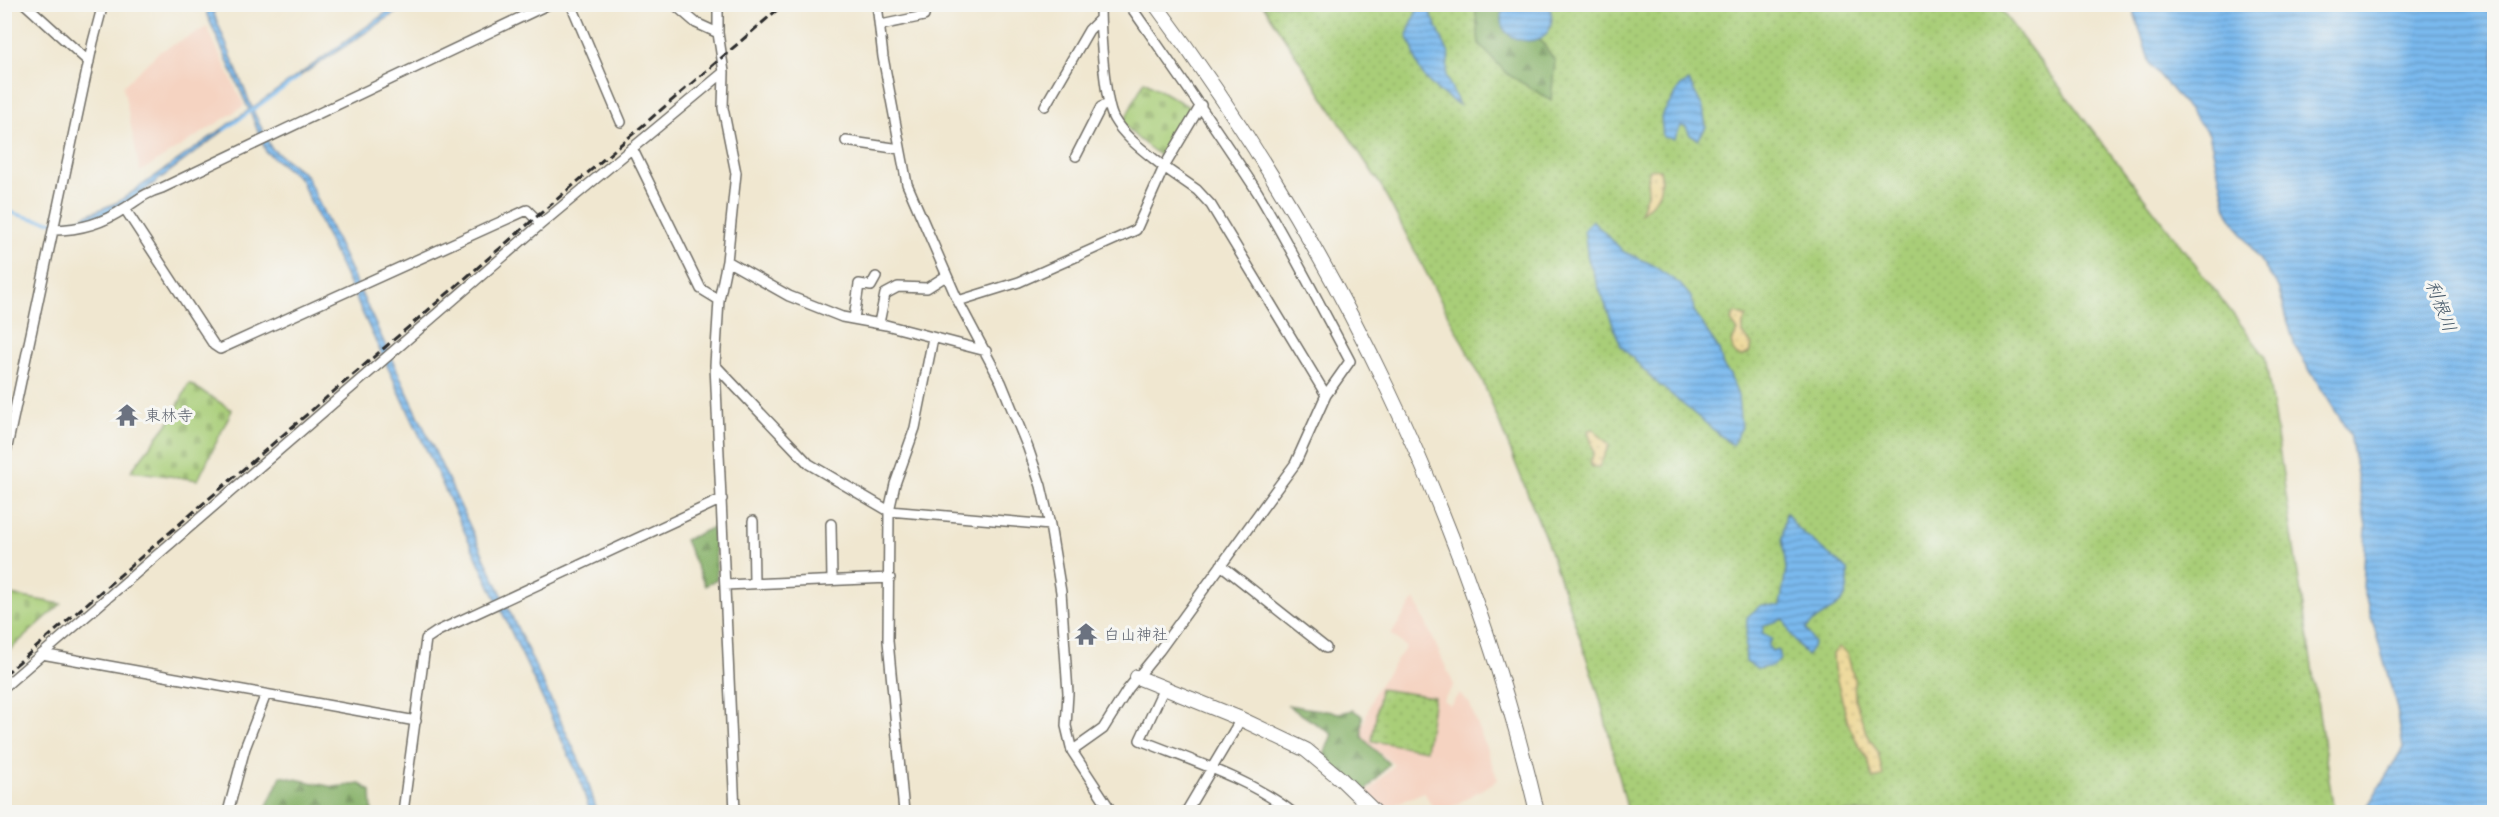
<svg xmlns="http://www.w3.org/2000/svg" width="2499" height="817" font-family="Pangolin,'Klee One',sans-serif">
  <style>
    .built { fill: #f5d3c1 }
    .grass { fill: url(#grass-dots); stroke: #6a7c52; stroke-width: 1.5 }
    .forest { fill: url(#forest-firs); stroke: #586e4a; stroke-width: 1.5 }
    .sand { fill: url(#sand-dots); stroke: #8c8264; stroke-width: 1.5 }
    .cemetery { fill: url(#cemetery-stones); stroke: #6a7c52; stroke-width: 1.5 }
    .water { fill: url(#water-rules); stroke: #52728c; stroke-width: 1.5 }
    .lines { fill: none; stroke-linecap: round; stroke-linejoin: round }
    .stream { stroke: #7ab9ee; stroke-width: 3 }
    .street-casing { stroke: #706d65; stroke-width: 12 }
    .secondary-casing { stroke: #706d65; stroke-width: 16 }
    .street { stroke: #fff; stroke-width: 9 }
    .secondary { stroke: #fff; stroke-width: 14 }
    .rail { stroke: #2b2b2b; stroke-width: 3; stroke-dasharray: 9 4.5; stroke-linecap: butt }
    .labels { text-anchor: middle; stroke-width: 6; stroke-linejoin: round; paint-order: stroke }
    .worship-label { font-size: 16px; fill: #5b616d; stroke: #f6f6f2; text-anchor: start }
    .water-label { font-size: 18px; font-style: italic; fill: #435666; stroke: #f6f6f2 }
  </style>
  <defs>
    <pattern id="grass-dots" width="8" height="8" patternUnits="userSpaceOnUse" patternTransform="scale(1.5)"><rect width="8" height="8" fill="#a9ce78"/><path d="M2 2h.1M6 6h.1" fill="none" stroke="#92b168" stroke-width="1.8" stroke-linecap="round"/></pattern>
    <pattern id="forest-firs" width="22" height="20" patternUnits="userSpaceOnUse" patternTransform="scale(1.5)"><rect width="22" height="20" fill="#86b168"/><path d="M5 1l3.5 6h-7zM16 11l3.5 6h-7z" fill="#6e9056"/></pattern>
    <pattern id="sand-dots" width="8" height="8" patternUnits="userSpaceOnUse" patternTransform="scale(1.5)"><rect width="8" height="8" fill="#eeda9e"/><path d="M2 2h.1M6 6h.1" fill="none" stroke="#cb8" stroke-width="1.8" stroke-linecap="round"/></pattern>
    <pattern id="cemetery-stones" width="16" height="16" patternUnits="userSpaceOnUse" patternTransform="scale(1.5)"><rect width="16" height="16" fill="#a9ce78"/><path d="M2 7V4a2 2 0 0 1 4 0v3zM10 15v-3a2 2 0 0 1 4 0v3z" fill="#92b168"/></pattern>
    <pattern id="water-rules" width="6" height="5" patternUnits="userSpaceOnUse" patternTransform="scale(1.5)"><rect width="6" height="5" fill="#7ab9ee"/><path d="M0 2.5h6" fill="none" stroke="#6497c1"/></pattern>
  </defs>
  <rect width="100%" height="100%" fill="#f6f6f2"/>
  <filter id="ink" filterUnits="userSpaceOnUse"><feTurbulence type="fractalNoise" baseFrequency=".0167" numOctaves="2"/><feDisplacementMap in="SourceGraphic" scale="12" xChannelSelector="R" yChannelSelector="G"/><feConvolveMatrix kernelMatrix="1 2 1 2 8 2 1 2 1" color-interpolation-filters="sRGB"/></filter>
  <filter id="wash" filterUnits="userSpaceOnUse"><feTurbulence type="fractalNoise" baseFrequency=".008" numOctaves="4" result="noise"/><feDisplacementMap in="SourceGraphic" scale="24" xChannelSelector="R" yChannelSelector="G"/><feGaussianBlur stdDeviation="1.35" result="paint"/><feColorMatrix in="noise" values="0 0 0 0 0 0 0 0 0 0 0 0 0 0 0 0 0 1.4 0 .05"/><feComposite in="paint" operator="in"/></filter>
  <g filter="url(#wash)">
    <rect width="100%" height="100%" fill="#f0e7d0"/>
    <path class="built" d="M207 27 244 106 140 172 123 86 159 52Z
      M1415 599 1454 685 1443 700 1450 705 1459 694 1469 702 1498 780 1443 812H1435L1424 792 1380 811 1366 794 1394 765 1359 735 1375 691 1406 647 1391 634Z"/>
    <path class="grass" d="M1263 5H1997L2265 356 2334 812H1628L1600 699 1581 641 1547 542 1483 382 1380 184Z
      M1380 689 1434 697 1426 750 1372 741Z"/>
    <path class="forest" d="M1475 5H1516L1555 61 1551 100 1507 74 1479 44Z
      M714 527 717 579 705 586 685 540Z
      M1287 705 1339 713 1353 710 1362 716V737L1389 764 1363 794 1323 758 1332 734Z
      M281 776 333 787 360 784 371 791 372 812H264Z"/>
    <path class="sand" d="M1660 169C1664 191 1657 201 1640 214L1648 191 1647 180 1650 170Z
      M1735 313 1747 317 1743 324V334L1752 345 1749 353 1741 357 1734 353 1731 342 1738 331 1731 321Z
      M1594 429C1599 438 1605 438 1609 445L1599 467H1592L1590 462 1594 453 1588 430Z
      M1839 647 1847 653 1854 678 1855 699 1866 732 1878 752 1883 776 1873 780 1868 759 1857 742 1848 723 1834 669 1833 654Z"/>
    <path class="cemetery" d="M1144 81 1191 108 1163 158 1137 138 1123 123Z
      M189 383 232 410 198 480 131 471 172 418Z
      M5 594 61 604 5 654 4 594Z"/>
    <path class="water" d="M208 5H215L214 14 252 108 397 5H407L252 108 271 148 306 175 586 775 597 812H590L579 777 300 179 266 152 250 111 121 208 86 222 84 216 118 202 249 110 207 15Z
      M1419 5H1423L1430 12 1449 54 1446 76 1459 105C1444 96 1422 81 1417 63 1414 53 1412 45 1407 35Z
      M1549 5C1568 57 1482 48 1505 5Z
      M2132 5H2487L2494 25V812H2364L2403 748 2397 708 2363 588 2366 526 2350 434 2295 347 2278 287 2228 213 2209 134 2150 64Z
      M1689 81 1703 108 1706 127 1698 140 1690 135 1686 127 1681 126 1674 139 1663 137 1661 117 1681 85Z
      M1592 220 1624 252 1649 263 1680 284 1692 298 1694 311 1719 350 1723 366 1730 375 1738 396 1741 429 1732 445 1656 382 1621 346 1588 259 1584 230Z
      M1786 512 1796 527 1848 570C1851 616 1828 603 1806 629L1814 643 1807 656 1790 633 1784 619 1764 625 1762 634 1772 639 1768 646 1772 651 1777 649 1781 659 1772 666 1757 669 1746 662C1744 647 1747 633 1747 617L1761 605 1780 606 1786 569 1782 538Z"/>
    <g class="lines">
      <path class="stream" d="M224 130 299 77
        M4 210C31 220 59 226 88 218"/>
    </g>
  </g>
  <g filter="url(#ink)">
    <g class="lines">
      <g class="street-casing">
        <path id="street" d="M25 4 89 62
          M571 4 621 122
          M674 4 696 23 718 33
          M718 4V33L724 72 723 108 736 173 727 261 719 300 715 365 735 812
          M877 4 883 57 907 184 958 301 1001 382 1028 448 1041 486 1050 525 1061 592 1068 693 1066 726 1072 751 1112 812
          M1100 4C1100 26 1104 102 1114 119 1125 138 1147 153 1164 167L1201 105
          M881 25 924 16 926 4
          M1045 106 1089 30 1100 19
          M846 141 900 149
          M632 148 701 289 719 300
          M1076 156 1101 107 1109 104
          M125 209 214 345 220 349 527 210 541 224
          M53 230C79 230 104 223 125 208 141 198 143 194 162 188L549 4
          M727 261 789 296 842 317 886 325 986 351
          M958 301 1019 282 1136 230 1164 167 1197 190 1211 205 1326 395
          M854 319 859 284 871 286 876 277
          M879 323 885 294 898 287 927 288 946 276
          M715 365 809 464 889 511 1050 525
          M4 461 93 42 103 4
          M753 521 754 583
          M831 524 832 580
          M1221 565 1326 648
          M725 585 890 578
          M42 654 416 721
          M4 687 541 224 724 72
          M1164 688 1140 740C1192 761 1248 778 1292 812
          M1072 751 1103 729 1128 689 1159 651 1275 491 1295 464 1326 395 1350 361C1320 305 1291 248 1258 193 1217 129 1173 67 1129 4
          M228 812 245 748 266 694
          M403 812 426 639 438 631 722 499
          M904 812 888 641 889 511 895 484 915 428 933 338
          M1186 812 1241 719"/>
      </g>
      <g class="secondary-casing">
        <path id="secondary" d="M1155 4C1334 244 1469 521 1537 812
          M1137 677 1241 719 1306 750 1341 779 1375 812"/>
      </g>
      <use href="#street" class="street"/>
      <use href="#secondary" class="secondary"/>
      <path class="rail" d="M4 675 784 4"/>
    </g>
  </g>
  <defs>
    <g id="temple-bare" transform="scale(1.8)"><path d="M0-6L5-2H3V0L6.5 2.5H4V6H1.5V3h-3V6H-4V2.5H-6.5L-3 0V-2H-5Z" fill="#6b7280" stroke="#f6f6f2" stroke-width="2.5" paint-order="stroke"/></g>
  </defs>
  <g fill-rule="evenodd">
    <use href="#temple-bare" x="127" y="415"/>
    <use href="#temple-bare" x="1086" y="634"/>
  </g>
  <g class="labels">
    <g class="worship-label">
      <text x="145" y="421">東林寺</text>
      <text x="1104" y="640">白山神社</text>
    </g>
    <g class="water-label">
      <text transform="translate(2441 306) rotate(69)" y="6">利根川</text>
    </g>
  </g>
  <rect width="2499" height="817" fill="none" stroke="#f6f6f2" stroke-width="24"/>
</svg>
